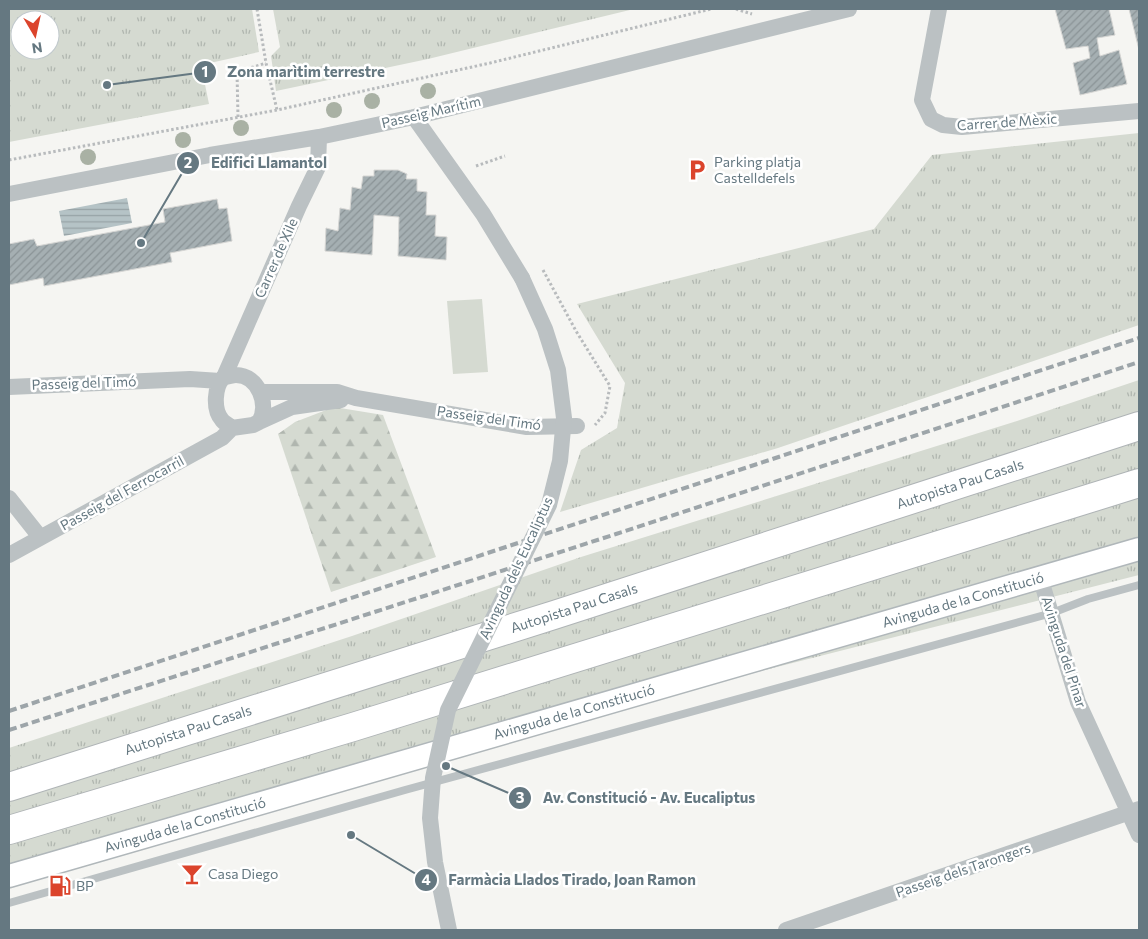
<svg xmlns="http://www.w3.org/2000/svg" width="1148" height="939" font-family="Commissioner,sans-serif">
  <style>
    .grass { fill: url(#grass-tufts); fill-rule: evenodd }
    .forest { fill: url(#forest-firs) }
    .pitch { fill: #d5dad1 }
    .water { fill: url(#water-rules) }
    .building { fill: url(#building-hatch); stroke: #d6d6d4 }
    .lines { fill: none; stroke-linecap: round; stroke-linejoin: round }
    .secondary-casing { stroke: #b0b7ba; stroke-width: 25 }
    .highway-casing { stroke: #afb4b6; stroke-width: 30 }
    .path { stroke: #b8bbbd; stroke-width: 3; stroke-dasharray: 2.5 2.5; stroke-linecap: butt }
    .lane { stroke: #bbc1c3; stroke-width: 8 }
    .street { stroke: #bbc1c3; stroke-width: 16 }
    .secondary { stroke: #fff; stroke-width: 22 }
    .highway { stroke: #fff; stroke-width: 28 }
    .rail { stroke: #9da5a9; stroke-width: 4; stroke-dasharray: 8 4; stroke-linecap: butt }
    .street-bridge { stroke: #bbc1c3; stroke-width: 16 }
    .tree { fill: #a9b1a4 }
    .labels { text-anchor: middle; stroke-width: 5; stroke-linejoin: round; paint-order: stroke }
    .street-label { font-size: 14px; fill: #657881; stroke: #fff }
    .poi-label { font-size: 14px; fill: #657881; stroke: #fff; text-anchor: start }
    .leader { fill: none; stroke: #657881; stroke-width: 2 }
    .callout-dot { fill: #657881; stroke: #fff; stroke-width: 2 }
    .mark-label { font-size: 15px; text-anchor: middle; font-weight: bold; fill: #fff }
    .callout-label { font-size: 15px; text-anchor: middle; font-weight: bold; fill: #657881; stroke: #fff; stroke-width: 5; stroke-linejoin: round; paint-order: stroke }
  </style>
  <defs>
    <pattern id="grass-tufts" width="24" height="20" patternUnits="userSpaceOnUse" patternTransform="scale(1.25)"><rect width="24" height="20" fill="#d5dad1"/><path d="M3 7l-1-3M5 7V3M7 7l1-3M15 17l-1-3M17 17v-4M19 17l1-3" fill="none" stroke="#b0b6af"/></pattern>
    <pattern id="forest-firs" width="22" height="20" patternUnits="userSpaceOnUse" patternTransform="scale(1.25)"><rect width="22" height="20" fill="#d5dad1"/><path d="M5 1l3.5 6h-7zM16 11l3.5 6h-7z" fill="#b0b6af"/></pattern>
    <pattern id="water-rules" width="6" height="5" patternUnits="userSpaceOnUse" patternTransform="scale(1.25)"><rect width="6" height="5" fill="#b5c3c6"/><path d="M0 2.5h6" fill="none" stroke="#97a3a6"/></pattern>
    <pattern id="building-hatch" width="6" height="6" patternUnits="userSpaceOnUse" patternTransform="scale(1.25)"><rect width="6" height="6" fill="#a5afb2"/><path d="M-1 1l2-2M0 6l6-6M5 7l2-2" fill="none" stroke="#8a9396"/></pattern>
  </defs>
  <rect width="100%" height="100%" fill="#f5f5f2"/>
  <path class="grass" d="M9 9H252L259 52 201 65 209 104 9 142ZM20 20H50V50H20Z
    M273 9H634L428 59 276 91 271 56 280 47Z
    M1139 133V325L778 448 560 512 581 450 617 428 625 383 577 304 874 229 932 155Z
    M1139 380V575L643 701 9 885V748L352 636 581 557 1017 421Z"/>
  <path class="forest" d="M334 407 383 415 436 557 331 592 278 434 295 422Z"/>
  <path class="pitch" d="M482 299 488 372 453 374 447 301Z"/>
  <path class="water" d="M127 198 132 223 64 236 59 211Z"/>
  <path class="building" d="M1055 9H1109L1115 35 1097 38 1100 56 1119 50 1127 84 1080 95 1073 63 1090 58 1088 46 1066 49Z
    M1129 9H1139V50Z
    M374 170H398L407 174 406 179H417V191L427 192 426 215H436L435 236 447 237 446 260 398 256 399 217 374 215 372 255 325 251 326 228 338 231 340 208 350 210 352 187 361 189 363 176H374Z
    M217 199 219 209 227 208 232 241 170 253 172 262 44 286 43 278 9 285V244L34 239 37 246 165 222 163 209Z"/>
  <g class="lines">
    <g class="secondary-casing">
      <path id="secondary" d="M9 876 1139 549"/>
    </g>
    <g class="highway-casing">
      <path id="highway" d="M9 787 554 615 1139 426
        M9 830 353 727 1139 483"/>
    </g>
    <path class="path" d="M257 9 266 63 277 110
      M736 9 752 14
      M238 117 237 72 266 63
      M9 160 277 110 490 63 711 9
      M476 166 505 156
      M543 270 576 331 610 386 605 413 595 425"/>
    <path class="lane" d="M9 903 405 790 1052 613 1088 599 1139 585"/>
    <path class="street" d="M939 9 922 100 931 119 943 125 962 127 1139 111
      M414 117 483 214 522 278
      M9 194 210 155 319 137 414 117 849 9
      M224 377C228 377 232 375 236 375 258 375 270 405 259 422L253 425 232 428C229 425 224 423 222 420 213 410 214 386 224 377L299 206 318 167 319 137
      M9 387 190 379 220 381
      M260 392H337L356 398 527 427 577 426
      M259 422 292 407 341 400
      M9 498 40 537
      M9 555 222 438 232 428
      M1040 577 1078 702 1139 835
      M786 930 1139 809"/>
    <use href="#secondary" class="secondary"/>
    <use href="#highway" class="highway"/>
    <path class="rail" d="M9 711 1139 338
      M9 730 616 534 1139 362"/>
    <path class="street-bridge" d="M449 930 435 862 430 818 433 778 448 710 549 505 560 461 564 418 558 370 545 329 522 278"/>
  </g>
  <g class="tree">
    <circle cx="428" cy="91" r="8"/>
    <circle cx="372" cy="101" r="8"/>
    <circle cx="334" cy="110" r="8"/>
    <circle cx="241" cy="128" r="8"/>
    <circle cx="183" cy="140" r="8"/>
    <circle cx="88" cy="157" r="8"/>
  </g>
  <defs>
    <g id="parking-bare" transform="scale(1.725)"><path d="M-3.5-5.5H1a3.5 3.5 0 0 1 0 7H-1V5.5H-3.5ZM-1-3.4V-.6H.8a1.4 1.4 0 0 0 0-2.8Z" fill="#db442c" stroke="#fff" stroke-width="2.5" paint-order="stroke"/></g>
    <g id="bar-bare" transform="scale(1.725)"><path d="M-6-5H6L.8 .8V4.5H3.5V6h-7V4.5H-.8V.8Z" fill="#db442c" stroke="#fff" stroke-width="2.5" paint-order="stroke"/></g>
    <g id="fuel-bare" transform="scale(1.725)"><path d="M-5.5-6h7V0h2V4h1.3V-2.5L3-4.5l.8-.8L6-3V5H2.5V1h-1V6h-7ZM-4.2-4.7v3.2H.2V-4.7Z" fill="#db442c" stroke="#fff" stroke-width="2.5" paint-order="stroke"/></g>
  </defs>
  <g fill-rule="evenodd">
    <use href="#parking-bare" x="697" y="170"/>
    <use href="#bar-bare" x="192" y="874"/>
    <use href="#fuel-bare" x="60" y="886"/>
  </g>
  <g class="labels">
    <g class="street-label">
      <text transform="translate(431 112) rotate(-13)" y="5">Passeig Marítim</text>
      <text transform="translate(1007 122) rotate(-4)" y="5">Carrer de Mèxic</text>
      <text transform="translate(276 258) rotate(-66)" y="5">Carrer de Xile</text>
      <text transform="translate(84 383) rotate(-2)" y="5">Passeig del Timó</text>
      <text transform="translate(489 418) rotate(8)" y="5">Passeig del Timó</text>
      <text transform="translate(960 484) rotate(-18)" y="5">Autopista Pau Casals</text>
      <text transform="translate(122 493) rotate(-29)" y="5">Passeig del Ferrocarril</text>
      <text transform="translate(516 568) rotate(-65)" y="5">Avinguda dels Eucaliptus</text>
      <text transform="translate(963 600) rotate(-16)" y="5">Avinguda de la Constitució</text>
      <text transform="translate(574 608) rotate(-18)" y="5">Autopista Pau Casals</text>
      <text transform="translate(1064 652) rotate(72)" y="5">Avinguda del Pinar</text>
      <text transform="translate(574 712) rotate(-16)" y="5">Avinguda de la Constitució</text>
      <text transform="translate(188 730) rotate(-18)" y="5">Autopista Pau Casals</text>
      <text transform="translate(185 825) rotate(-16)" y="5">Avinguda de la Constitució</text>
      <text transform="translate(963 870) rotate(-19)" y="5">Passeig dels Tarongers</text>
    </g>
    <g class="poi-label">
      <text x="714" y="167">Parking platja<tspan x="714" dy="16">Castelldefels</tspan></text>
      <text x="208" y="879">Casa Diego</text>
      <text x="76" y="891">BP</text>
    </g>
  </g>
  <path class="leader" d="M107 85L205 72M141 243L188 163M446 766L520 798M351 835L426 880"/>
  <g class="callout-dot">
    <circle cx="107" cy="85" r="5"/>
    <circle cx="141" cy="243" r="5"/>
    <circle cx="446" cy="766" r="5"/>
    <circle cx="351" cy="835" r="5"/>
    <circle cx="205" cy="72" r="12"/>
    <circle cx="188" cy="163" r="12"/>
    <circle cx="520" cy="798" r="12"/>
    <circle cx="426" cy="880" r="12"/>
  </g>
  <g class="mark-label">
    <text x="205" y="77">1</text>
    <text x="188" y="168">2</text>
    <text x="520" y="803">3</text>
    <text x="426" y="885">4</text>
  </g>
  <g class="callout-label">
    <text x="306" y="77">Zona marìtim terrestre</text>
    <text x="269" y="168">Edifici Llamantol</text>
    <text x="649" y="803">Av. Constitució - Av. Eucaliptus</text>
    <text x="572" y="885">Farmàcia Llados Tirado, Joan Ramon</text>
  </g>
  <rect width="1148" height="939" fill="none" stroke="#657881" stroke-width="20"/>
  <g transform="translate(35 35) rotate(171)"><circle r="24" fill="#ffffff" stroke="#c1c9cd"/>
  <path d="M0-4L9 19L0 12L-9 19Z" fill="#db442c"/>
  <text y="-8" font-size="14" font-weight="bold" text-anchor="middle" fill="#657881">N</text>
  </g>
</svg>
